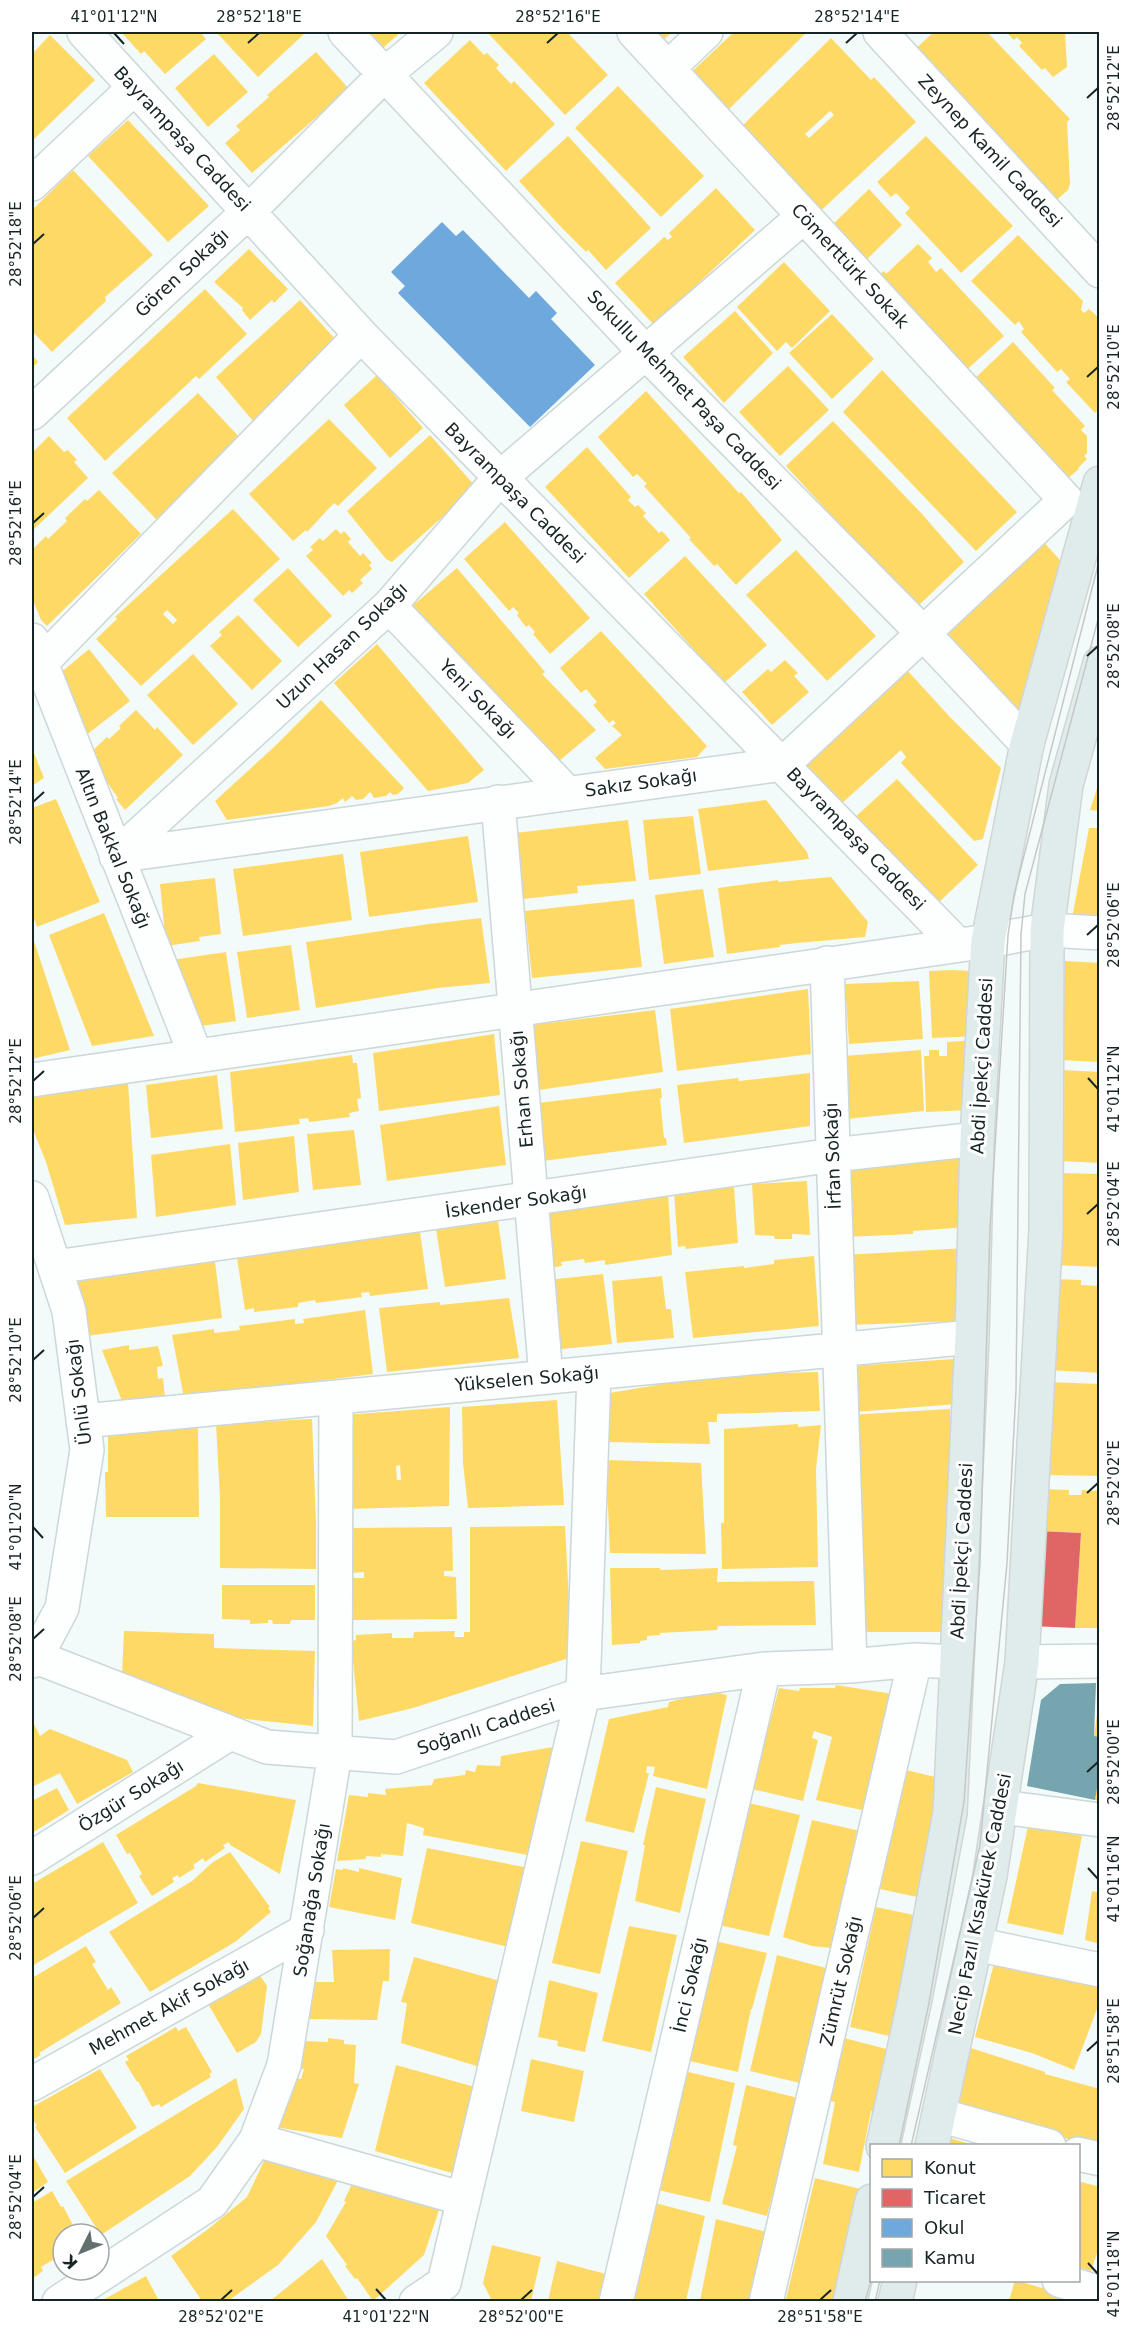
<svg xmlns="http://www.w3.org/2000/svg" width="1131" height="2333" font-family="'DejaVu Sans',sans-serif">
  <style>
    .homes { fill: #ffd966; fill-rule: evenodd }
    .shops { fill: #e06666 }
    .schools { fill: #6fa8dc }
    .public { fill: #76a5af }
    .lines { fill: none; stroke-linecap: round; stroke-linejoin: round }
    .minor-casing { stroke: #ccd7d8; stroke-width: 36 }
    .major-casing { stroke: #d0d6d6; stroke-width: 36 }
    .minor { stroke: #fdfefe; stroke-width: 33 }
    .major { stroke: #e0eceb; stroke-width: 33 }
    .tram { stroke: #c5c8c8; stroke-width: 1.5 }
    .ticks { fill: none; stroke: #172425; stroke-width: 2 }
    .labels { text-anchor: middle; stroke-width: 6; stroke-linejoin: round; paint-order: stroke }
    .street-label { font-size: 18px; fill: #172425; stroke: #fff }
    .neatline { fill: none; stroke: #172425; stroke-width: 2 }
    .ticks-label { font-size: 15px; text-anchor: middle; fill: #172425 }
  </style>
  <rect width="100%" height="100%" fill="#f2fafa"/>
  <path class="homes" d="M121 32H200L206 39 165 74 144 51 141 54Z
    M219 32H301L304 34 258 77 217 33Z
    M369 32H401L383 48Z
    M487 32H567L608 75 565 115Z
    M638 32H672L654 49Z
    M734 32H807L720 118 683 80Z
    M934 32H987L1070 119 1067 122 1070 184 1068 190 1053 203 913 51Z
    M1006 32H1065L1067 67 1053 77 1045 68 1042 70 1019 46 1022 43 1017 37 1014 40Z
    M50 35 95 80 32 141V54Z
    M831 38 871 80 874 77 916 122 812 219 735 133ZM830 111 834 115 809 138 805 134Z
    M470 40 484 55 487 53 499 65 496 68 511 84 514 81 555 124 506 171 424 83Z
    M316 52 349 89 252 173 225 143 240 130 236 126 269 97 267 95Z
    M214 54 248 92 208 127 175 88Z
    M618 86 704 176 661 217 575 128Z
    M128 120 209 206 168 242 88 156Z
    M568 136 651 228 606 270 588 250 586 252 561 227 519 181Z
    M926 136 1013 226 961 273 905 213 910 208 896 193 891 197 877 182Z
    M73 170 153 255 105 297 106 301 52 352 32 331V210Z
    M716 188 755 230 654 325 615 283 664 237 668 240 672 237 669 233Z
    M869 189 902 225 861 265 828 229Z
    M1018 235 1083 301 1081 310 1084 313 1089 309 1100 319V413L1097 411 1095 413 1066 382 1070 379 1061 369 1057 372 1021 332 1024 329 1019 321 1015 325 971 281Z
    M918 244 932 258 928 262 936 272 941 268 1004 336 961 375 872 281 884 271 886 274Z
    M249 249 288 289 274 303 272 300 250 320 242 310 243 308 214 282Z
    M784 262 830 311 792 348 786 342 777 351 737 307Z
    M205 289 247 334 199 379 196 376 105 461 67 418Z
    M300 300 345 350 258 427 216 377Z
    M735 311 773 353 724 403 683 357Z
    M832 314 874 359 832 399 789 353Z
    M1013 342 1055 388 1052 390 1085 426 1081 430 1087 436V453L1084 456 1087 459 1078 468 1079 469 1067 479 969 384Z
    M32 355 38 362 32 368Z
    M788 366 829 410 780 456 739 412Z
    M882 370 1017 512 976 551 843 412Z
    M377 375 423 428 390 458 344 405Z
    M646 391 739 493 741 492 782 540 736 585 717 564 714 566 689 539 691 538 644 486 647 484 637 474 633 477 598 437Z
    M198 393 243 441 157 520 112 473Z
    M329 419 377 468 338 506 334 503 307 532 306 530 293 541 249 494Z
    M833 421 922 514 964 562 916 608 786 466Z
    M430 435 476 487 392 562 386 559 347 511Z
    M49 436 64 452 68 450 77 460 74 462 88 478 32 531V453Z
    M587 447 631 497 628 500 635 507 638 505 646 513 643 516 659 533 662 531 670 540 629 578 545 487Z
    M99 490 141 534 47 626 41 620 32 598V550L46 536 48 539 67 521 65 518 85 499 87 501Z
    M233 509 280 559 141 686 96 639 117 619 115 617ZM167 610 177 620 173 624 163 614Z
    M505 522 590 618 550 654 533 634 535 632 529 625 526 627 517 615 519 613 513 607 509 611 464 559Z
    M336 529 341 534 344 531 351 539 348 542 360 556 363 553 372 563 369 565 372 569 360 580 363 583 352 593 349 590 343 596 306 556 313 550 310 547 320 538 323 541Z
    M1041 539 1068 569 1016 719 941 634Z
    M796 550 876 636 827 681 746 595Z
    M685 556 767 645 724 683 644 594Z
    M288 568 332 616 298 647 253 600Z
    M457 568 545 672 542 674 596 730 553 766 411 607Z
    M238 615 282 661 252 690 210 646 222 635 219 632Z
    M601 631 707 746 697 757 605 769 595 758 622 735 612 726 616 723 613 720 609 723 593 705 597 702 586 689 581 693 560 668Z
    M377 644 484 770 468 783 428 791 334 683Z
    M89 649 130 701 85 736 59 674Z
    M193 654 238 704 193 745 147 695Z
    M785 660 798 673 794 676 809 692 772 725 742 692 768 669 771 672Z
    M906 669 950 717 1001 768 983 839 974 841 901 763 906 757 901 750 841 804 804 763Z
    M321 700 404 788 398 794 393 795 390 792 386 796 374 798 370 792 363 799 356 800 352 796 345 802 343 798 337 803 329 806 227 820 215 801 274 747Z
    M136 710 155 730 157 727 183 755 125 810 116 799 118 798 88 755 107 737 109 739 121 728 119 726Z
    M32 748 44 778 32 786Z
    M897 779 978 865 936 905 854 818Z
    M1099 782 1100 811 1090 810Z
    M56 799 100 902 37 927 32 913V808Z
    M766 800 807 852 809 859 708 871 698 809Z
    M693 816 701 874 649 880 643 820Z
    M628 820 636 881 577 886 578 893 523 899 515 833Z
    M1089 828H1100V925L1071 923Z
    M468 836 478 902 369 917 360 852Z
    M343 854 352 920 243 936 233 869Z
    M831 877 868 922 865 937 797 943 780 945V947L727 954 718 888 778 880V882Z
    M215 878 221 934 199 937 200 941 166 946 160 884Z
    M703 889 714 957 664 964 655 895Z
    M634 899 642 967 532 978 525 911Z
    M104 913 154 1036 92 1046 49 935Z
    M481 918 490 983 438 988 316 1008 306 942 429 924Z
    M34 941 70 1050 32 1059V942Z
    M291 945 300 1010 247 1018 237 952Z
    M226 952 236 1021 187 1028 171 960Z
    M1065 961 1100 963V1062L1060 1060Z
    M952 970 971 971 980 1036 932 1038 929 971Z
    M919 981 923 1039 849 1044 845 984Z
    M808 989 811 1054 677 1071 670 1009Z
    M655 1010 663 1072 539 1090 532 1025Z
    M494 1034 500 1095 379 1111 373 1053Z
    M977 1040 971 1110 926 1112 924 1056H929V1050H939V1056H947V1042Z
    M921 1050 924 1111 846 1119 844 1056Z
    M352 1055 353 1063H357L361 1098 357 1099 359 1111 349 1113 350 1117 309 1122 308 1118 299 1119 300 1124 235 1132 230 1072Z
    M1062 1070 1100 1072V1163L1059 1161Z
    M810 1073V1126L684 1143 677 1085 738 1078 739 1081Z
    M217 1075 223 1129 151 1138 146 1085Z
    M128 1083 137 1218 65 1225 46 1162 32 1127V1095Z
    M661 1088 662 1098H660L664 1138H666L667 1145 543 1161 538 1103Z
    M499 1106 506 1165 387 1181 380 1125Z
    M354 1130 361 1185 313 1190 307 1134Z
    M294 1136 299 1192 243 1200 238 1143Z
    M230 1144 236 1205 156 1217 151 1155Z
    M969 1155 967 1227 913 1231V1234L844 1237 838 1166Z
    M1059 1173 1100 1174V1267L1054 1265Z
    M807 1181 810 1235 792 1234V1239H775L774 1236 755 1235 752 1184Z
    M734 1187 738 1243 686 1249 685 1246 678 1247 674 1193Z
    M668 1194 672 1255 605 1265V1260L585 1263 584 1259 561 1262 562 1266 543 1269 537 1216Z
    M498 1220 506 1279 445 1287 436 1229Z
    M420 1232 428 1289 370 1296 369 1292 361 1293 362 1297 316 1303 315 1300 298 1303V1307L254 1312V1308L245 1310 237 1258Z
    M966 1248 959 1321 848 1325 844 1255Z
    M814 1256 819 1326 693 1338 685 1272 744 1266V1268L774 1264V1260Z
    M215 1261 222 1318 79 1337 73 1277Z
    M603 1274 612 1344 553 1350 547 1280Z
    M662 1276 666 1309H671L674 1338 617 1343 612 1281Z
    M1054 1279 1081 1280V1285L1100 1286V1373L1049 1370Z
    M509 1298 519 1358 387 1372 379 1308 440 1302V1305Z
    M365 1310 373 1374 184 1398 172 1335 214 1329V1333L240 1330 239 1326 295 1319V1324L304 1323 303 1319Z
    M129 1345V1350L158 1346 163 1366 157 1367 158 1379 163 1378 165 1398 124 1406 102 1350Z
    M954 1359 958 1404 854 1412 851 1366Z
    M818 1372 820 1411 717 1414V1422H708L710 1444 605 1442 604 1394 715 1375Z
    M1048 1382 1100 1384V1476L1044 1475Z
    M557 1400 564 1505 468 1508 463 1463 462 1407Z
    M450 1407 449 1506 347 1509 344 1415ZM400 1465 401 1480H397L396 1466Z
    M950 1409 955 1520V1632H854L848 1415Z
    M312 1419 316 1524V1569L220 1568V1498L216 1424Z
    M798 1424V1427L821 1425 816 1469 818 1567 722 1569 721 1523H724V1429Z
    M198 1426 199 1517H106L105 1472H108V1428Z
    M606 1460 701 1463 706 1554 610 1553Z
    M1043 1489 1069 1490V1495H1081L1082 1490 1100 1491V1628H1075L1081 1533 1039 1531Z
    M565 1526 572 1657 413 1708 359 1721 351 1641 356 1640V1635L392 1633V1638H413L414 1632 455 1631 454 1637H464V1632H470V1527Z
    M452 1527 453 1571H444V1576L456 1577 457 1619 352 1620V1578H364V1572L352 1573 350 1528Z
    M610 1568H660V1570L718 1568 717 1582 814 1581 816 1625 718 1626 717 1630 660 1633V1635L647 1636V1640L640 1641V1643L612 1645Z
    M222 1585H315V1620H291L290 1624H273L272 1620H268V1623L250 1624V1620L222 1619Z
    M124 1631 214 1634V1648L315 1651 313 1726 226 1717 122 1677Z
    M836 1685 893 1694 866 1811 816 1800 832 1737 814 1731 812 1738 818 1740 803 1801 752 1789 779 1688 799 1691 800 1688H835Z
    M711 1691 727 1695 707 1789 653 1776 655 1767 647 1766 646 1773H649L634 1833 585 1821 609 1719 668 1707 669 1702Z
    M1098 1708H1100V1737L1094 1736Z
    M32 1720 40 1736 50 1729 127 1760 133 1772 77 1804 60 1773 32 1787Z
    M553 1747 538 1857 423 1835 424 1828 407 1823 403 1856 381 1854V1857L366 1856V1859L337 1861 349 1795 368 1797V1793L386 1795 385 1789 432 1785 434 1779 465 1775 466 1770 475 1772 477 1765 500 1766 501 1756Z
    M906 1770 948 1780 926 1899 880 1889Z
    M1098 1778 1100 1779V1801L1095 1800Z
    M198 1783 296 1800 280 1874 230 1845 229 1842 223 1845 225 1848 205 1862 203 1858 193 1865 195 1868 179 1878 178 1875 172 1878 174 1882 152 1896 139 1876 142 1874 130 1853 127 1854 116 1835 196 1786Z
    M656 1787 706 1799 680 1913 635 1901 645 1845H643Z
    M57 1788 69 1810 32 1833V1801Z
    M749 1803 800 1815 769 1936 719 1925Z
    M812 1820 860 1831 831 1948 812 1946 783 1937Z
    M1028 1826 1082 1836 1063 1935 1007 1923Z
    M581 1841 628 1851 600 1974 552 1963Z
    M103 1842 138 1903 32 1966V1884Z
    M427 1848 534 1869 516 1949 411 1923Z
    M230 1852 270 1907 268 1908 271 1912 235 1942 150 1992 109 1932 192 1881 213 1862Z
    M343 1868 359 1872V1868L402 1878 395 1920 329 1907 336 1869 343 1870Z
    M1092 1891 1100 1893V1944L1085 1940Z
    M876 1907 923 1917 898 2038 850 2027Z
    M629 1926 677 1935 651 2052 602 2041Z
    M715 1941 767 1953 752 2009H751L738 2072 685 2060Z
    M86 1946 96 1962 92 1964 108 1990 111 1987 121 2003 39 2053 41 2055 32 2060V1978Z
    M390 1949 389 1981H383L377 2020 305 2019 314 1982H334L332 1950Z
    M777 1955 826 1968 800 2083 750 2071Z
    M996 1956 1100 1987V2001L1074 2070 1032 2053 975 2037Z
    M414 1957 504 1982 480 2067 401 2043 407 2003 401 2002Z
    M259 1974 267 1986 261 2034 256 2042 237 2053 208 2004Z
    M549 1980 598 1993 585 2052 557 2046 558 2041 538 2037Z
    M176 2027 178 2031 186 2027 212 2072 209 2074 211 2077 161 2107 159 2104 152 2107 138 2081 137 2082 125 2062 129 2060 126 2056Z
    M328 2038 344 2040V2044L356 2045 354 2083 359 2084 342 2138 275 2127 294 2078 301 2079 304 2069 298 2068 301 2053H304V2041L328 2042Z
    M844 2038 898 2052 885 2115 871 2111 859 2172 823 2164 835 2102 830 2101Z
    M971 2048 1045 2072V2074L1100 2089V2145L1080 2143 1029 2126 956 2108Z
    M531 2059 584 2071 574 2122 521 2111Z
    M396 2065 475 2087 452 2173 375 2151Z
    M100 2069 137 2128 65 2173 35 2127 37 2126 32 2118V2107Z
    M684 2071 735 2083 710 2202 658 2190Z
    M236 2078 244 2109 217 2147 190 2176 101 2235 66 2181Z
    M746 2085 798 2098 767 2216 722 2204 737 2146 733 2145Z
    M950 2138 973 2145H948Z
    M271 2146 344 2169 316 2222 278 2265 228 2301H202L171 2256 207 2230 247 2197Z
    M32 2154 48 2182 32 2193Z
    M356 2175 441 2204 424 2255 373 2301 357 2278 355 2279 345 2266 347 2265 326 2236 346 2202 344 2201Z
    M815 2178 869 2191 844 2301H796L786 2299Z
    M1078 2181 1100 2187V2244L1091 2271 1078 2267Z
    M52 2191 61 2207 63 2206 74 2227 72 2228 75 2234H63V2254L41 2267 43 2271 32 2279V2203Z
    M655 2203 705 2216 686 2301H631Z
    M716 2219 767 2232 751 2301H700Z
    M492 2245 541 2257 531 2301H492L483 2283Z
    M322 2259 349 2301H270Z
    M557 2261 606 2274 600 2301H548Z
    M146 2276 159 2301H101Z
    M1015 2280 1082 2300V2301H1009Z"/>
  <path class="shops" d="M1038 1531 1081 1533 1075 1628 1031 1626Z"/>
  <path class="schools" d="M442 222 456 236 463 230 529 298 536 291 557 313 551 319 595 365 530 427 398 293 405 286 391 272Z"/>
  <path class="public" d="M1096 1683 1094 1736 1100 1737V1771L1095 1800 1027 1786 1041 1700 1060 1684Z"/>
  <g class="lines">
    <g class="minor-casing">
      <path id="minor" d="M84 32 361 335 957 944
        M345 32 645 352 923 633 1027 744
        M880 32 1100 271
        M668 68 706 32
        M32 184 134 88
        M32 413 249 211 384 75 436 32
        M389 606 567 793
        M32 640 196 1056
        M41 663 361 335
        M498 802 546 1377
        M116 856 783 764 1066 500 634 32
        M116 856 389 606 500 478 804 216
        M827 963 850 1666
        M32 1080 988 941 1047 930 1100 933
        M32 1198 69 1311 87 1450 62 1608 36 1657
        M55 1267 833 1155 977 1139
        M83 1421 972 1337
        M32 1661 36 1657 267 1747 396 1757 583 1694 764 1669 850 1666 915 1660 956 1662
        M1022 1662 1100 1661
        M1002 1807 1100 1820
        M32 1858 230 1733
        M975 1944 1100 1970
        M32 2084 307 1930
        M939 2115 1049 2146
        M256 2140 464 2199
        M1078 2154 1100 2159
        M1059 2280 1100 2293
        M59 2302 212 2202 256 2140 284 2065 335 1753 336 1397
        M416 2302 444 2283 583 1694 594 1373
        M616 2302 764 1669
        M766 2302 915 1660"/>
    </g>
    <g class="major-casing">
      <path id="major" d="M883 2146 915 1999 950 1813 972 1337 977 1139 988 941 1027 744 1100 483
        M932 2146 990 1876 1022 1662 1046 1229 1047 930 1066 785 1100 663
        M850 2302 872 2201
        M895 2302 900 2280"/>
    </g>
    <use href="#minor" class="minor"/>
    <use href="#major" class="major"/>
    <path class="tram" d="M899 2146 929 2003 964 1802 980 1563 990 1228 1008 935 1014 895 1100 557
      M911 2146 980 1845 1007 1563 1016 1390 1021 934 1025 894 1100 612
      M865 2302 872 2276
      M875 2302 880 2280"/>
  </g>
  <path class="ticks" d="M114 33 124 44M248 43 259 33M547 43 558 33M846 43 857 33M1087 98 1098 88M33 244 44 234M1087 377 1098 367M33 523 44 513M1087 656 1098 646M33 802 44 792M1087 935 1098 925M1088 1078 1098 1089M33 1081 44 1071M1087 1214 1098 1204M33 1360 44 1350M1087 1493 1098 1483M33 1527 43 1538M33 1639 44 1629M1087 1772 1098 1762M1088 1868 1098 1879M33 1918 44 1908M1087 2051 1098 2041M33 2197 44 2187M1088 2263 1098 2274M376 2289 386 2300M221 2300 232 2290M521 2300 532 2290M820 2300 831 2290"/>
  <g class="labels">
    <g class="street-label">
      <text transform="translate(182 139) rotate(47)" y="6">Bayrampaşa Caddesi</text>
      <text transform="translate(990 151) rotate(47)" y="6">Zeynep Kamil Caddesi</text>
      <text transform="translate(850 266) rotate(47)" y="6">Cömerttürk Sokak</text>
      <text transform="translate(182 273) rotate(-43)" y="6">Gören Sokağı</text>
      <text transform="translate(684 390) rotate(46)" y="6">Sokullu Mehmet Paşa Caddesi</text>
      <text transform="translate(515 493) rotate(45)" y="6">Bayrampaşa Caddesi</text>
      <text transform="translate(342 646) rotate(-44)" y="6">Uzun Hasan Sokağı</text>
      <text transform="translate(478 699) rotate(46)" y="6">Yeni Sokağı</text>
      <text transform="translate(641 783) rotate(-8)" y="6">Sakız Sokağı</text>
      <text transform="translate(856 839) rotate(46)" y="6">Bayrampaşa Caddesi</text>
      <text transform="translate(113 848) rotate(68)" y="6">Altın Bakkal Sokağı</text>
      <text transform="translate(982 1066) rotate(-87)" y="6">Abdi İpekçi Caddesi</text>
      <text transform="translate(522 1089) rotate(-95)" y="6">Erhan Sokağı</text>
      <text transform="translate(833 1156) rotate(-92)" y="6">İrfan Sokağı</text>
      <text transform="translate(516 1202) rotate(-8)" y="6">İskender Sokağı</text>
      <text transform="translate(527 1379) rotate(-5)" y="6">Yükselen Sokağı</text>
      <text transform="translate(79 1392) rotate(-97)" y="6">Ünlü Sokağı</text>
      <text transform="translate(962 1551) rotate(-87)" y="6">Abdi İpekçi Caddesi</text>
      <text transform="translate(486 1727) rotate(-18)" y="6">Soğanlı Caddesi</text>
      <text transform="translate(131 1796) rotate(-32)" y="6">Özgür Sokağı</text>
      <text transform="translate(312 1900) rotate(-81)" y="6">Soğanağa Sokağı</text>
      <text transform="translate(980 1904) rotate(-79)" y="6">Necip Fazıl Kısakürek Caddesi</text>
      <text transform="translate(841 1981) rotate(-77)" y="6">Zümrüt Sokağı</text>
      <text transform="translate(690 1985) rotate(-77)" y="6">İnci Sokağı</text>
      <text transform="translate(169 2007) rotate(-29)" y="6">Mehmet Akif Sokağı</text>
    </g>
  </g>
  <rect width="1131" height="2333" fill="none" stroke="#ffffff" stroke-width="66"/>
  <rect x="870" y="2144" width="210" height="138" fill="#ffffff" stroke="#a2a7a8" stroke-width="1.5"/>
  <rect x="882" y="2159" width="30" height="18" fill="#ffd966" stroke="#a2a7a8" stroke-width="1.5"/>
  <text x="924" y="2174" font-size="18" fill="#172425">Konut</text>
  <rect x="882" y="2189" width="30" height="18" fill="#e06666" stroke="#a2a7a8" stroke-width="1.5"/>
  <text x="924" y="2204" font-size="18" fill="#172425">Ticaret</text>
  <rect x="882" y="2219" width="30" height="18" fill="#6fa8dc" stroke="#a2a7a8" stroke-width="1.5"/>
  <text x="924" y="2234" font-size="18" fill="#172425">Okul</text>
  <rect x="882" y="2249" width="30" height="18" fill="#76a5af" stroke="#a2a7a8" stroke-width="1.5"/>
  <text x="924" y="2264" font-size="18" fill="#172425">Kamu</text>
  <g transform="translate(81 2252) rotate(227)"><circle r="28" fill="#ffffff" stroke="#a2a7a8" stroke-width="1.5"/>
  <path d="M0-4.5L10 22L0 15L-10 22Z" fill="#646f70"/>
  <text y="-9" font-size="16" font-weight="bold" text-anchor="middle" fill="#172425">K</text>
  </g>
  <rect x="33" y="33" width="1065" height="2267" class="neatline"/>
  <g class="ticks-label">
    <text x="114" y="22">41°01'12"N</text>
    <text x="259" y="22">28°52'18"E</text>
    <text x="558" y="22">28°52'16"E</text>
    <text x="857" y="22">28°52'14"E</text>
    <text transform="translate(1114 88) rotate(-90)" y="5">28°52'12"E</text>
    <text transform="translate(16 244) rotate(-90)" y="5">28°52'18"E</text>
    <text transform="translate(1114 367) rotate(-90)" y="5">28°52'10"E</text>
    <text transform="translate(16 523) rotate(-90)" y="5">28°52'16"E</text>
    <text transform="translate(1114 646) rotate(-90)" y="5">28°52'08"E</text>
    <text transform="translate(16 802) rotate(-90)" y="5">28°52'14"E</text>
    <text transform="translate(1114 925) rotate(-90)" y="5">28°52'06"E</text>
    <text transform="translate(16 1081) rotate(-90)" y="5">28°52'12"E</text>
    <text transform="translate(1114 1089) rotate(-90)" y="5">41°01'12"N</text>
    <text transform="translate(1114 1204) rotate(-90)" y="5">28°52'04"E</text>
    <text transform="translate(16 1360) rotate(-90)" y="5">28°52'10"E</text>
    <text transform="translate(1114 1483) rotate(-90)" y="5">28°52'02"E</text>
    <text transform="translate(16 1527) rotate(-90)" y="5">41°01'20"N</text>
    <text transform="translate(16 1639) rotate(-90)" y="5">28°52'08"E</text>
    <text transform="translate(1114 1762) rotate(-90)" y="5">28°52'00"E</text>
    <text transform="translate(1114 1879) rotate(-90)" y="5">41°01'16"N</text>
    <text transform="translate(16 1918) rotate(-90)" y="5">28°52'06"E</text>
    <text transform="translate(1114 2041) rotate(-90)" y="5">28°51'58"E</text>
    <text transform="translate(16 2197) rotate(-90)" y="5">28°52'04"E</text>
    <text transform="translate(1114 2274) rotate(-90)" y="5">41°01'18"N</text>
    <text x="221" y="2322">28°52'02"E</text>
    <text x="386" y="2322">41°01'22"N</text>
    <text x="521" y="2322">28°52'00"E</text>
    <text x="820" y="2322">28°51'58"E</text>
  </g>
</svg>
